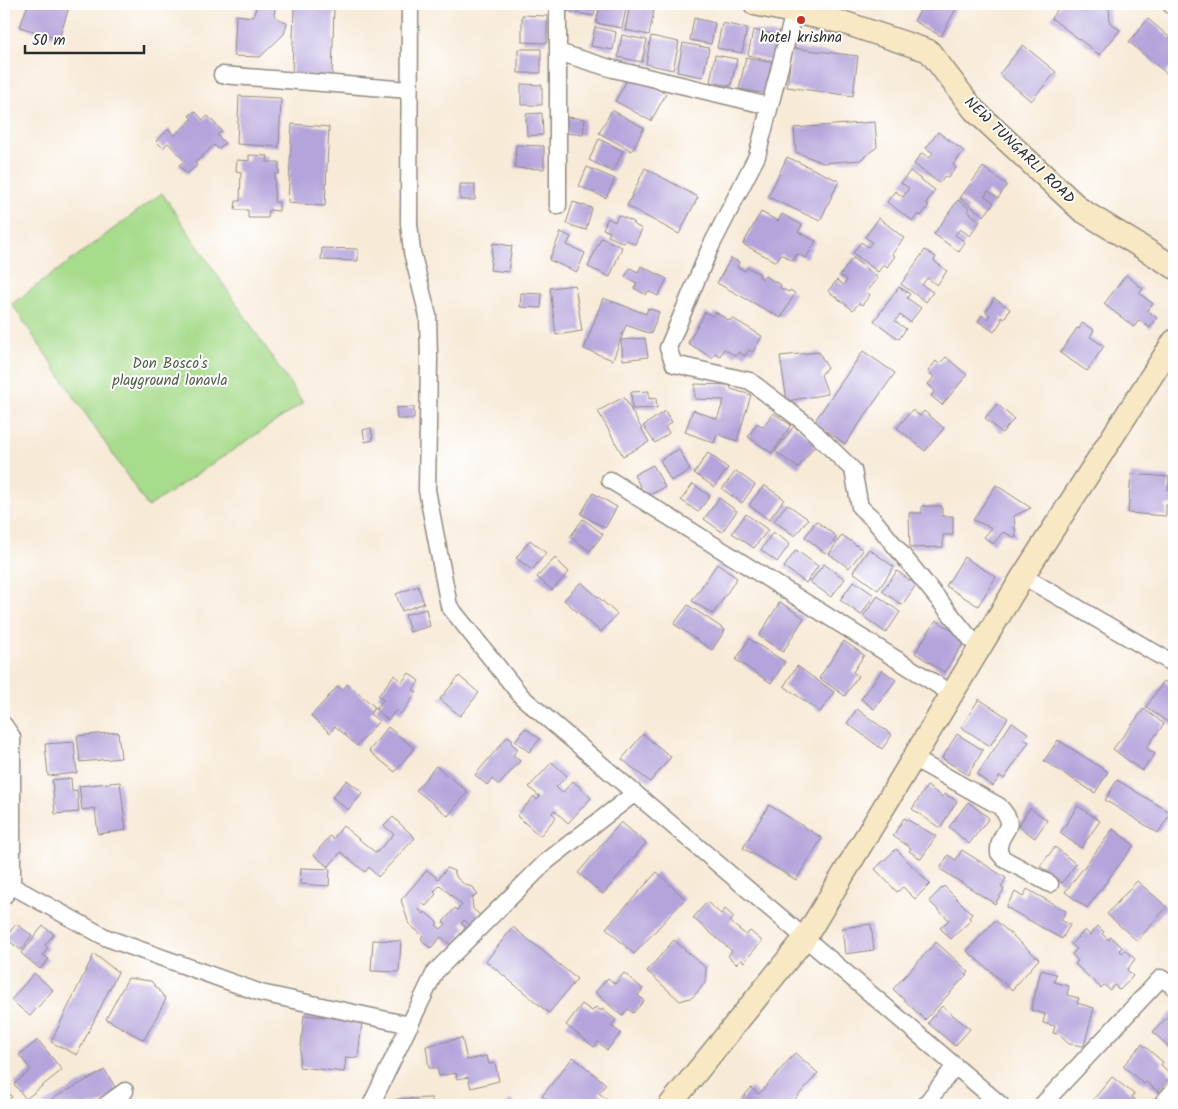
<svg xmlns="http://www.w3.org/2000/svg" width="1178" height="1109" font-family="Kalam,sans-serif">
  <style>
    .green { fill: #a7dc8c; stroke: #69845c }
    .building { fill: #b5a4db; fill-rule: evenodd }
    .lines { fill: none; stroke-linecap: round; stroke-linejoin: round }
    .street-casing { stroke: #918a81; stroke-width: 19 }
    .secondary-casing { stroke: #918a81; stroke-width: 25 }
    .street { stroke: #fff; stroke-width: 16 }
    .secondary { stroke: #f8e8c3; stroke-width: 22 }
    .poi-dot { fill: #c8321e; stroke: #fff; stroke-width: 2 }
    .labels { text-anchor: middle; stroke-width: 4; stroke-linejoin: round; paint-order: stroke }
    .poi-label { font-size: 15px; fill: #2b2b2b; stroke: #fff }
    .street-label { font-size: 15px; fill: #2b2b2b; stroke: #fff }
    .park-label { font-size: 15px; fill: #506048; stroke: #fff }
  </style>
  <rect width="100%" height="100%" fill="#fff"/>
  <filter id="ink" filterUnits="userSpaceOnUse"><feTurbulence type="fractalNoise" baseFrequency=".02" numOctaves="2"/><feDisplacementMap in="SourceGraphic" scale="10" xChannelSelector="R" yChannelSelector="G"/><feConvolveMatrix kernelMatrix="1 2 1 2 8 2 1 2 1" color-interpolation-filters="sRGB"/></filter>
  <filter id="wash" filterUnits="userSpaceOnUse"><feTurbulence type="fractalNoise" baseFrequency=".0096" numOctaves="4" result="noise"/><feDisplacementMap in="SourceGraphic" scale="20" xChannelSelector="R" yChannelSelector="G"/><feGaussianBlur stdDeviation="1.12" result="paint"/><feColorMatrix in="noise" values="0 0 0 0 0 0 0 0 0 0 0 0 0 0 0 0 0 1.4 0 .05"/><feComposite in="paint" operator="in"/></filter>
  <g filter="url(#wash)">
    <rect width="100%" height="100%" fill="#f7ead7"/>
    <path class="green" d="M162 193 303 403 148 507 12 304Z"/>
    <g id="blocks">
      <path class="building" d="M28 4H70L59 39 20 27Z
        M259 4H270L275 9 274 16 287 23 284 34 260 57 234 56 236 15 253 17 257 5Z
        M568 4H596L594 16 566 11Z
        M600 4H627L622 28 596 23Z
        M630 4 655 5 649 35 625 30Z
        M913 4H951L957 7 941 36 914 21 921 9Z
        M1062 4H1107L1109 6 1110 23 1120 30 1100 55 1051 18Z
        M294 6 334 7 332 76 292 75Z
        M522 15 547 16V43L522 42Z
        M694 18 715 23 711 44 690 40Z
        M1148 19 1174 41V63L1166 73 1129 42Z
        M722 23 747 28 742 53 717 48Z
        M595 27 616 32 613 50 591 46Z
        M753 30 779 35 774 61 748 55Z
        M622 35 647 40 642 62 618 57Z
        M651 36 679 42 673 70 646 64Z
        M683 43 709 48 703 77 677 72Z
        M1023 45 1056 72 1031 101 999 74Z
        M792 48 858 56 853 96 787 87Z
        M518 49H541V73H518Z
        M715 55 737 59 731 86 710 82Z
        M746 57 773 63 767 94 739 89Z
        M630 75 666 94 651 121 615 101Z
        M521 84 542 85V105H521Z
        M239 96 281 98 279 147 237 144Z
        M612 110 644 128 632 151 599 133Z
        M195 111 203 120 208 116 222 131 217 135 225 143 218 149 214 145 195 163 197 165 187 174 179 165 185 161 168 143 163 148 156 141 169 129 174 136 192 119 189 116Z
        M542 113 543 135 527 136 526 114Z
        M567 117 585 119 583 135 566 133Z
        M875 122 877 147 860 160 823 163 796 152 794 128Z
        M292 124 329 127 325 206 288 203Z
        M938 132 964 151 953 165 956 168 948 178 945 176 939 183 914 164 922 153 929 158 933 153 926 148Z
        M599 139 623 151 613 172 589 160Z
        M516 145 544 146V169L515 168Z
        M249 155 268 156 267 162H279V174H275L274 202H279V211L269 210 268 218H248V210H235L236 201H240L241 172 236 171 237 160 249 161Z
        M787 157 839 181 820 221 768 197Z
        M587 167 615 179 606 198 579 186Z
        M983 167 1007 185 998 198 988 191 985 196 994 203 984 216 960 198Z
        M645 168 698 197 679 234 627 206Z
        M910 171 935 190 926 203 929 205 921 216 918 214 913 221 887 202 895 191 903 197 909 188 901 183Z
        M460 184H475V200H460Z
        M958 200 969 208 967 211 980 221 970 236 960 229 955 235 965 242 959 252 934 234Z
        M573 202 592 208 586 230 566 224Z
        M761 212 778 221 782 214 802 225 798 232 816 241 806 258 797 254 793 261 781 254 776 262 743 244Z
        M618 215 634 222 633 224 642 229 635 244 626 240 624 243 608 236 610 232 603 229 608 218 615 222Z
        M879 218 904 238 892 254 895 256 887 267 884 264 878 272 853 253 861 242 868 247 872 242 865 237Z
        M561 232 571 237 567 245 585 253 577 272 549 260Z
        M601 238 622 247 610 277 588 267Z
        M493 243 512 246 508 272 490 270Z
        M322 248 358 249V261L321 260Z
        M925 250 936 257 934 261 947 271 937 285 927 278 922 285 933 292 926 302 901 284Z
        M731 258 739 262 737 267 745 271 747 267 760 274 759 276 763 279 765 276 781 285 780 288 789 292 790 290 795 293 781 318 717 283Z
        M853 258 878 278 867 292 870 295 862 305 859 303 853 310 828 291 837 280 843 285 847 280 840 275Z
        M641 266 667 279 658 296 648 291 646 295 634 288 637 283 625 277 630 268 638 272Z
        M1126 275 1143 289 1139 293 1153 304 1147 310 1157 318 1150 328 1139 320 1134 327 1104 304Z
        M575 285 582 331 556 335 550 288Z
        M899 287 910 294 907 298 921 308 910 322 900 315 895 321 906 329 899 339 874 321Z
        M521 293 542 294 541 308 520 307Z
        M603 298 646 314 648 308 659 312 651 334 626 325 613 360 584 349Z
        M994 298 1010 309 1004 319 1001 317 1000 318 1002 320 994 332 978 321 982 315 987 319 990 315 986 312Z
        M705 312 713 316 715 312 730 321 732 318 762 336 753 352 749 350 745 356 738 352 736 356 724 349 720 356 715 353 712 358 688 343Z
        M1082 323 1094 330 1090 337 1104 346 1087 371 1060 353 1077 328 1079 329Z
        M645 338 648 357 623 360 621 340Z
        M863 351 895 373 845 444 814 422Z
        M819 352 827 367 821 375 828 394 787 401 780 356Z
        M946 357 967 375 942 405 931 396 935 391 928 384 934 377 928 371 936 361 939 364Z
        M695 384 730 385 731 389 751 395 737 441 717 434 714 443 685 432 693 410 717 419 724 400 695 399Z
        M649 391V399L656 398 657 408 632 409 631 392Z
        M624 397 649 442 623 456 598 411Z
        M997 404 1014 419 1002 433 985 418Z
        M414 407V419H397L396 408Z
        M912 410 920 416 924 411 944 428 925 451 897 428Z
        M665 411 672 422 665 427 669 433 655 443 643 426Z
        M773 413 791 425 772 453 748 437 757 423 763 427Z
        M794 426 817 443 798 468 775 451Z
        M371 428 373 440 365 442 363 430Z
        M679 449 690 470 671 481 660 460Z
        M708 453 728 468 714 487 694 473Z
        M653 465 665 487 646 497 634 475Z
        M736 471 755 485 742 503 722 489Z
        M1131 474 1169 477 1168 490H1174V505H1166V516L1128 513Z
        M693 484 710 496 698 512 681 500Z
        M764 485 784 499 769 520 749 505Z
        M996 485 1031 508 1014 516 1016 538 1003 532 993 544 984 537 992 528 973 520Z
        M593 493 617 507 605 528 581 514Z
        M719 498 737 511 722 532 704 519Z
        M787 504 808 519 795 536 774 521Z
        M922 506H942V516H953V535H943V547L910 548 909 513H922Z
        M746 514 768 530 754 548 732 533Z
        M583 519 603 534 590 551 570 537Z
        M816 521 837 537 825 553 805 537Z
        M773 532 790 544 777 562 761 550Z
        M842 535 863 550 849 568 829 554Z
        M530 540 546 553 532 570 516 558Z
        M869 549 894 567 878 590 853 572Z
        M796 550 818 566 806 583 784 567Z
        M964 557 996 577 978 606 946 586Z
        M555 558 569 572 552 590 537 577Z
        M717 564 737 578 713 614 692 601Z
        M824 564 845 579 831 597 810 582Z
        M897 571 916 585 902 605 882 591Z
        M854 581 874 595 861 615 840 600Z
        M581 582 617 614 601 632 564 600Z
        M418 586 424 603 402 611 396 594Z
        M878 596 900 612 886 633 863 616Z
        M780 602 804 618 783 652 759 636Z
        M688 605 725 630 712 650 674 624Z
        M426 609 430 626 410 632 405 615Z
        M936 620 966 640 944 672 915 653Z
        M749 639 785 662 771 683 736 660Z
        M844 641 864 655 853 672 858 676 845 696 819 678Z
        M797 666 834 692 820 712 784 686Z
        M882 670 896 680 874 709 861 699Z
        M409 673 419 681 413 690 417 692 401 714 396 710 388 720 376 709 383 700 378 696 394 675 402 682Z
        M459 676 479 693 460 716 440 699Z
        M1164 681 1174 689V722L1172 725 1146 707Z
        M347 684 375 707 370 714 379 721 357 746 335 726 330 733 311 716 338 686 343 690Z
        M979 699 1008 718 990 746 961 727Z
        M857 709 892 735 882 749 847 723Z
        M1144 709 1164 724 1146 748 1155 754 1142 771 1113 749Z
        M1012 722 1028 733 1024 739 1029 742 1004 779 1000 776 993 786 977 775Z
        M388 727 414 748 395 772 369 751Z
        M525 728 540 739 529 752 515 741Z
        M118 732 121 758 80 762 77 736Z
        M643 734 671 757 650 782 622 759Z
        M957 734 983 750 968 775 942 758Z
        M508 736 513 740 511 743 518 749 513 755 520 761 499 785 492 779 487 785 475 775Z
        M1058 740 1108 772 1095 793 1044 761Z
        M74 742 77 773 48 776 45 744Z
        M552 762 567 776 556 787 562 793 573 781 591 798 568 823 554 810 552 813 556 817 540 836 517 816 534 796 537 800 540 797 529 787Z
        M436 766 468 792 448 816 416 790Z
        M71 778 72 791 77 790 79 812 55 814 52 780Z
        M347 780 363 793 348 810 332 797Z
        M1117 780 1171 813 1158 833 1105 800Z
        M120 782 126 830 98 834 95 808 82 810 79 786Z
        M927 786 943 797 945 794 957 801 940 828 912 809Z
        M968 802 989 818 969 844 949 827Z
        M769 805 822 838 796 880 743 848Z
        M1078 806 1100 821 1081 848 1060 833Z
        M1030 808 1047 820 1035 838 1018 826Z
        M393 817 415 838 378 877 369 867 365 872 341 852 328 867 314 855 330 836 333 839 343 826 376 853 394 834 384 826Z
        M904 818 936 836 921 859 909 851 911 848 893 836Z
        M621 822 646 843 603 894 578 873Z
        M1113 829 1134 845 1087 908 1065 892Z
        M1174 844V855L1169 852Z
        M1055 847 1076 864 1062 883 1040 866Z
        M896 849 930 884 915 899 903 887 897 892 875 869Z
        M962 850 1006 878 1001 887 1004 889 995 904 940 869 948 855 956 860Z
        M301 868 330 869 329 886 300 884Z
        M447 868 454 871 457 878 465 885 473 887 477 894 472 898 473 909 480 915 477 922 471 926 464 920 461 924 466 927 460 934 462 936 452 946 441 937 431 948 425 944 421 938 423 936 409 924 401 900 427 870 438 879ZM440 885 462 905 457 910 455 908 443 922 446 924 441 929 436 925 438 923 425 912 424 914 418 909 423 904 426 906 436 894 434 892Z
        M657 872 685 899 634 954 606 928Z
        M1137 881 1167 907 1137 941 1107 914Z
        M944 886 972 914 969 918 971 920 951 939 940 928 949 920 929 901Z
        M1027 889 1066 911 1061 920 1070 925 1062 939 1006 907 1015 892 1023 897Z
        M707 902 721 914 725 909 734 917 730 922 746 935 750 931 762 941 744 962 741 959 736 964 728 956 732 951 693 918Z
        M995 920 1039 959 1012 990 967 951Z
        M16 924 32 935 21 950 5 938Z
        M871 924 874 950 845 954 842 928Z
        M43 926 54 934 45 945 48 948 43 955 49 959 40 969 21 953Z
        M1098 926 1104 932 1102 934 1109 940 1111 937 1122 947 1119 950 1122 953 1125 950 1135 959 1127 970 1133 976 1120 990 1114 985 1110 990 1104 985 1101 988 1075 964 1078 961 1072 954 1077 949 1071 944 1085 930 1090 935Z
        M513 927 577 979 549 1013 486 961Z
        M373 940 401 941 399 972 371 971Z
        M674 940 706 968 705 983 693 997 680 1001 647 971Z
        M936 942 969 972 925 1020 893 989Z
        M94 954 118 972 77 1055 51 1042Z
        M1041 970 1056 974 1054 982 1069 986 1067 995 1079 998 1077 1003 1094 1008 1084 1046 1069 1044 1058 1034 1053 1033 1055 1026 1043 1023 1045 1014 1031 1010Z
        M34 973 53 990 30 1016 11 1000Z
        M624 973 643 989 638 995 644 1001 633 1013 628 1009 622 1016 595 992 608 978 615 984Z
        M128 978 151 981 166 999 144 1040 106 1019Z
        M582 1004 592 1011 596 1007 601 1011 602 1009 616 1020 611 1026 621 1033 607 1050 598 1042 594 1047 566 1025Z
        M942 1006 970 1029 955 1046 928 1023Z
        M1173 1011 1174 1013V1052L1153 1032Z
        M304 1015 362 1021 358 1058 346 1057 344 1072 299 1067Z
        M462 1038 467 1060 487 1056 489 1064 495 1063 499 1081 471 1088 468 1077 457 1079 456 1073 439 1076 437 1068H429L426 1046Z
        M38 1040 62 1070 26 1099 14 1084 31 1070 19 1055Z
        M1142 1044 1163 1062 1161 1065 1172 1075 1158 1092 1146 1082 1144 1084 1123 1066Z
        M795 1053 818 1073 790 1105H742L739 1102 751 1088 759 1094Z
        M573 1057 606 1084 599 1093 610 1102 607 1105H554L542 1096Z
        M105 1070 119 1094 98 1105H41Z
        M1112 1077 1134 1094 1132 1097 1141 1105H1098L1092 1101Z
        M4 1088 12 1097 4 1104Z
        M432 1098V1105H396V1099Z
        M510 1100 517 1105H506Z"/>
    </g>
  </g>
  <g filter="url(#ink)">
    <use href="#blocks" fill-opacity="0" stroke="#918a81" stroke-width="1"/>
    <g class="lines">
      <g class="street-casing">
        <path id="street" d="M410 4 409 223 412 252 428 316 429 359 427 490 449 606 522 697 1001 1105
          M558 4V206
          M1170 4 1174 7
          M794 12 757 156 710 248 668 348 674 364 750 381 806 424 853 470 860 507 873 519 979 649
          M558 52 613 69 769 106
          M222 75 409 90
          M610 480 952 694
          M1023 576 1174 664
          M4 725 12 737V886L4 896
          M913 758 999 806C1022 830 997 828 999 853L1004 859 1050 884
          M12 886 107 938 261 993 410 1025
          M106 1105 125 1091
          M371 1105 435 972 547 861 635 793
          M925 1105 955 1066
          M1042 1105 1161 978 1174 987
          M1161 1105 1174 1090"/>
      </g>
      <g class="secondary-casing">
        <path id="secondary" d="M755 4 845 23 929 51 974 110 1081 210 1174 267
          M670 1105 805 938 1023 576 1174 341"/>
      </g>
      <use href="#street" class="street"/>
      <use href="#secondary" class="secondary"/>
    </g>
  </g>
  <circle class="poi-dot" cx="801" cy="20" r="5"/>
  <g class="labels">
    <g class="poi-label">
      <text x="801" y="42">hotel krishna</text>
    </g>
    <g class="street-label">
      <text transform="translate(1020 150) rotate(44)" y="5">NEW TUNGARLI ROAD</text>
    </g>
    <g class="park-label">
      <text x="170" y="368">Don Bosco's<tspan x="170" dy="17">playground lonavla</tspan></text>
    </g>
  </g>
  <rect width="1178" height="1109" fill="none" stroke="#fff" stroke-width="20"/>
  <path d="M25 45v8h119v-8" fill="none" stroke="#2b2b2b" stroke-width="2.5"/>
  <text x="32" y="45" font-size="15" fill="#2b2b2b" stroke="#ffffff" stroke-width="4" paint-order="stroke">50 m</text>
</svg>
